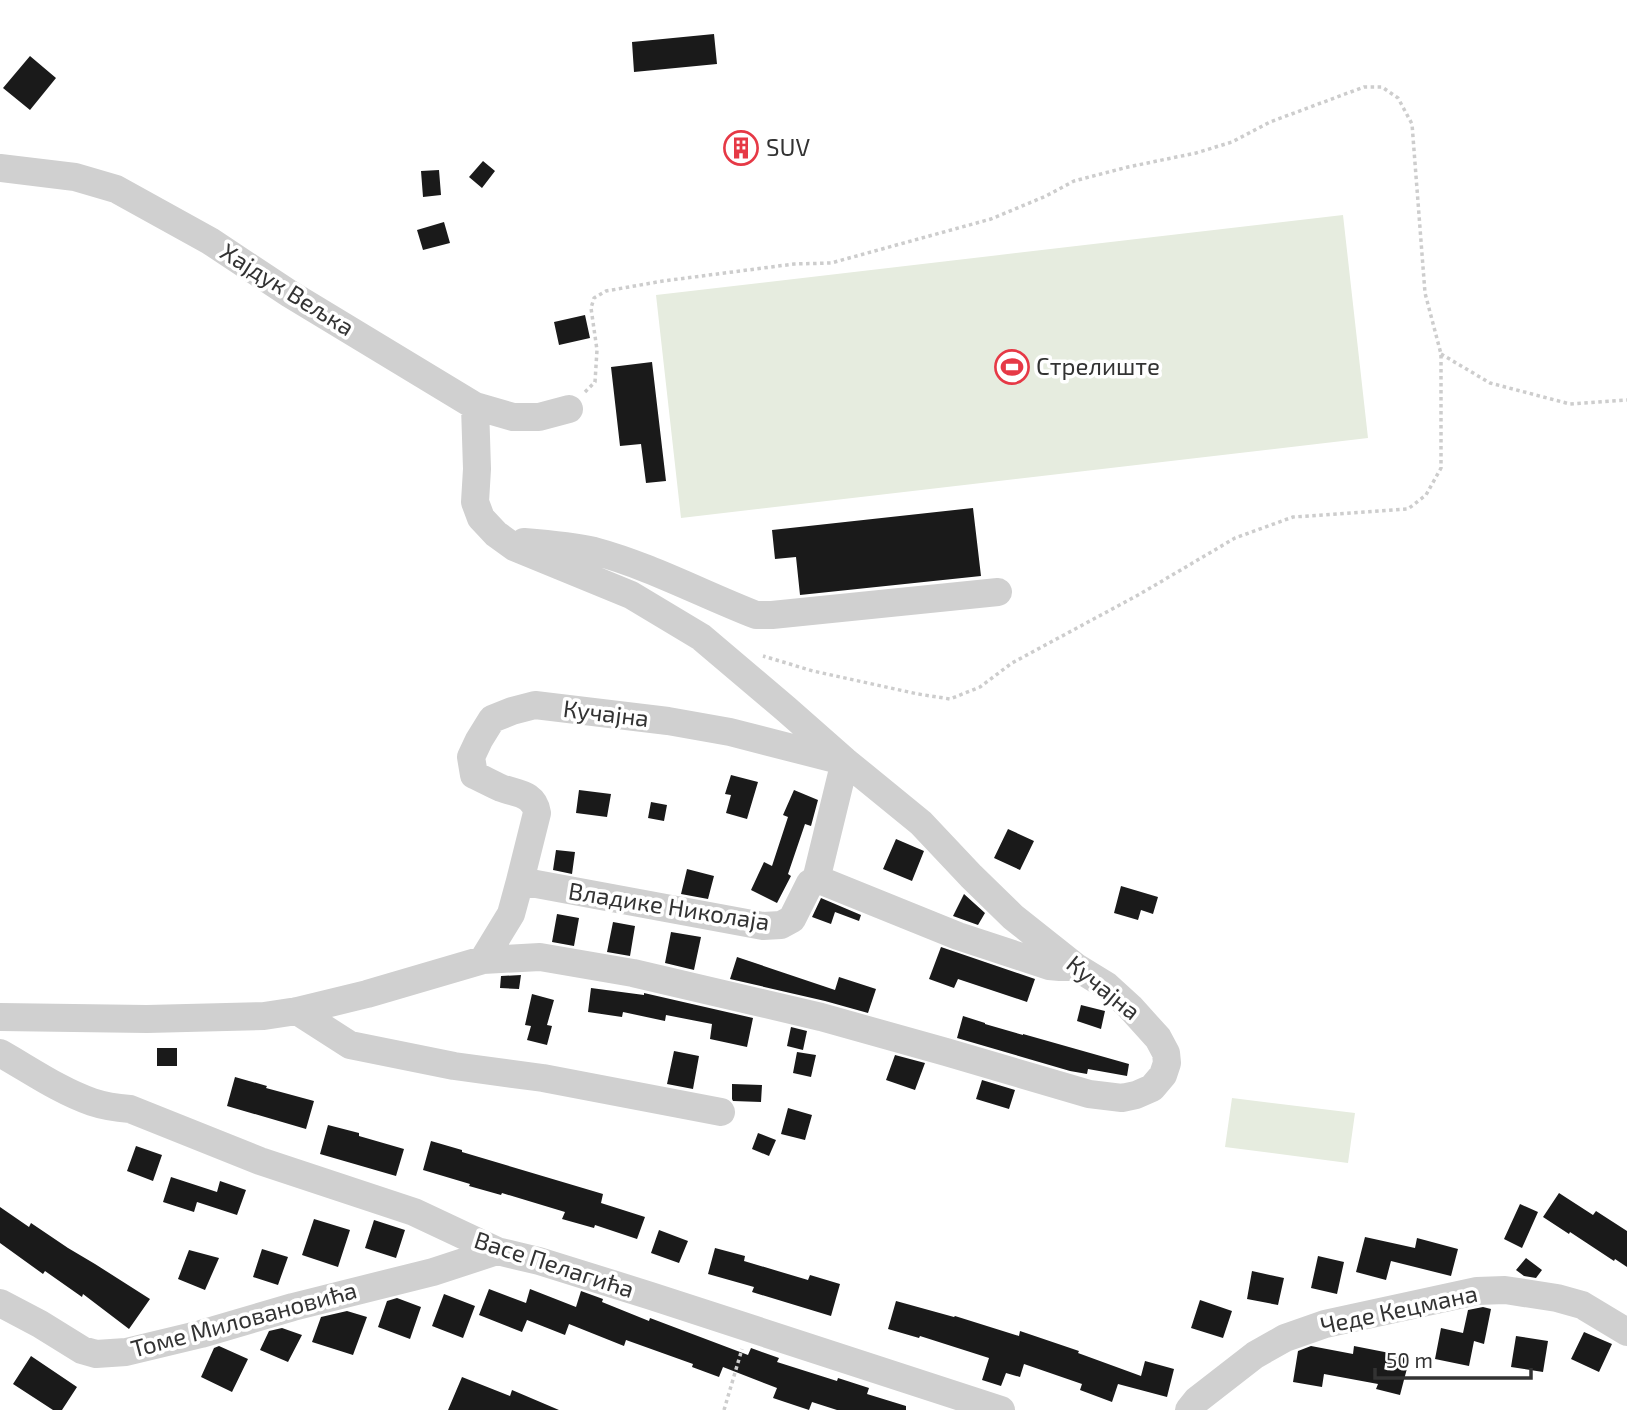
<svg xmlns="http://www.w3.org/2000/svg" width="1627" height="1410" font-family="'Exo 2',sans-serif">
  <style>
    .green { fill: #e6ecdf }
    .building { fill: #1a1a1a }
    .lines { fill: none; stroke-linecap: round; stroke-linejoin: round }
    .path { stroke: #cdcdcd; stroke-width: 3.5; stroke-dasharray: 3.5 3.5; stroke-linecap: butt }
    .minor { stroke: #d0d0d0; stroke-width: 28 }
    .labels { text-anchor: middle; stroke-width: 7; stroke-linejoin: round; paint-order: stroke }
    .poi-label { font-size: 24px; fill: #333; stroke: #fff; text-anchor: start }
    .street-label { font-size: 24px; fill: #333; stroke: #fff }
  </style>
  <rect width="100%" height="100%" fill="#fff"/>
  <path class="green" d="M1343 215 1368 438 681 518 656 295Z
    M1232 1098 1355 1113 1348 1163 1225 1147Z"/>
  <path class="building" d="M714 34 717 64 634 72 632 42Z
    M30 56 56 78 30 110 3 88Z
    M483 161 495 171 482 188 469 177Z
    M439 170 441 195 423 197 421 171Z
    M444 222 450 243 423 250 417 230Z
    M585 315 590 338 559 345 554 322Z
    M652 362 666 481 646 483 641 444 620 446 611 367Z
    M973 508 981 576 800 595 796 557 775 559 772 530Z
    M731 775 758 782 747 819 726 813 731 795 725 794Z
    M579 790 611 794 607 817 576 813Z
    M794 790 818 800 811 826 805 824 788 874 791 876 777 903 751 890 764 862 772 866 788 817 783 815Z
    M651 802 667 805 664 821 648 818Z
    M1008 829 1034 841 1020 870 994 858Z
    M896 839 924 851 912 881 883 869Z
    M556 850 575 852 572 874 553 870Z
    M687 869 714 876 708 899 681 894Z
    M1121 886 1158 897 1153 914 1141 910 1138 920 1114 913Z
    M964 894 985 913 978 925 953 916Z
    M821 898 861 915 859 921 835 912 831 924 812 917Z
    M557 914 579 918 574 946 552 942Z
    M613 922 635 926 630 956 607 952Z
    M671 932 701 937 694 970 665 963Z
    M941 947 1035 979 1027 1002 958 979 954 988 929 979Z
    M737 957 835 990 839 977 876 989 868 1013 825 1001 730 979Z
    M521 975 519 989 500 988 501 976Z
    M591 988 644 995V993L753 1018 747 1047 710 1039 712 1024 666 1015 665 1021 623 1012 622 1017 588 1012Z
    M532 994 554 1000 547 1025 552 1026 547 1045 527 1040 531 1026 525 1025Z
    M1081 1005 1105 1011 1101 1029 1077 1021Z
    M963 1016 985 1023V1024L1023 1035V1034L1129 1064 1127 1076 1088 1069 1087 1074 1070 1071 957 1038Z
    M791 1027 807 1031 803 1050 787 1046Z
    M157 1048H177V1066H157Z
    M674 1051 699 1056 693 1089 667 1084Z
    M797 1052 816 1055 811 1077 793 1073Z
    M895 1055 925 1063 915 1090 886 1080Z
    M235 1077 267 1086 266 1088 314 1101 306 1129 227 1106Z
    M982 1080 1015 1090 1009 1109 976 1099Z
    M732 1084 762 1085 761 1102 733 1101 732 1099Z
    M788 1108 812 1115 805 1140 781 1134Z
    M328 1125 359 1133V1136L404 1149 396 1176 320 1154Z
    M758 1133 776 1140 769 1156 752 1149Z
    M431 1141 462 1150V1152L603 1194 601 1203 645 1217 637 1239 595 1225 594 1228 562 1219 565 1212 502 1193 501 1195 469 1186 470 1184 423 1170Z
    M136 1146 162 1155 153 1181 127 1171Z
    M171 1177 217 1192 220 1181 246 1190 237 1215 197 1202 194 1212 163 1202Z
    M1559 1193 1593 1215 1596 1211 1627 1231V1267L1615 1259 1614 1261 1570 1232 1569 1234 1543 1217Z
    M1520 1204 1538 1212 1522 1248 1504 1239Z
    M0 1207 29 1227 31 1223 68 1248 95 1264 150 1299 129 1329 83 1294 82 1297 45 1271 43 1274 0 1243Z
    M314 1219 350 1230 338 1267 302 1255Z
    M374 1220 405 1230 396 1258 365 1248Z
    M659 1230 688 1241 679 1263 651 1253Z
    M1365 1237 1415 1248 1417 1238 1458 1249 1451 1276 1391 1261 1386 1280 1356 1272Z
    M715 1248 745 1256 744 1261 808 1280 810 1275 840 1284 831 1316 752 1292 754 1287 708 1274Z
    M262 1249 288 1257 278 1285 253 1277Z
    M189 1250 219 1258 205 1290 178 1279Z
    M1318 1256 1344 1262 1337 1294 1311 1288Z
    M1526 1258 1542 1270 1536 1278 1524 1276 1516 1270Z
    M1252 1271 1284 1278 1278 1305 1247 1299Z
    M489 1289 526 1303 530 1289 576 1307 581 1291 603 1299 602 1302 649 1321 650 1318 748 1355 751 1348 779 1358 777 1362 837 1381 838 1378 869 1388 867 1394 906 1406V1410H837L812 1402 809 1410 773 1398 777 1388 723 1367 719 1377 692 1367 693 1364 626 1340 624 1346 569 1324 565 1335 527 1320 522 1332 479 1315Z
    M444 1294 475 1306 463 1338 432 1326Z
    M397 1298 421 1307 410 1339 378 1327 387 1301Z
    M1200 1300 1232 1311 1223 1338 1191 1328Z
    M896 1301 954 1317 955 1316 1019 1336 1020 1331 1079 1351 1078 1353 1141 1376 1145 1361 1174 1369 1167 1397 1118 1384 1112 1402 1080 1390 1082 1384 1024 1364 1020 1377 1006 1373 1001 1386 982 1380 989 1358 920 1336 919 1338 888 1329Z
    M1483 1307 1491 1309 1484 1344 1474 1341 1469 1366 1435 1359 1441 1328 1463 1333 1468 1310Z
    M347 1311 367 1317 353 1355 312 1342 321 1317Z
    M282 1328 302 1335 288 1362 260 1350 269 1331Z
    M1584 1332 1612 1344 1599 1372 1571 1359Z
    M1516 1336 1548 1341 1543 1372 1511 1367Z
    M219 1346 248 1359 232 1392 201 1377 214 1348Z
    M1311 1346 1353 1354 1354 1346 1410 1357 1400 1395 1376 1389 1378 1384 1324 1374 1322 1387 1293 1382 1298 1351Z
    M31 1356 77 1387 62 1410H53L13 1384Z
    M462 1377 510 1396 512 1390 559 1410H448Z"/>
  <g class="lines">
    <path class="path" d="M1441 354 1490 383 1570 404 1627 400
      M585 392 595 382 597 350 591 308 594 298 606 291 663 281 794 264 831 263 991 219 1046 196 1074 181 1128 167 1196 153 1232 142 1270 122 1364 87H1382L1398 98 1412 124 1425 293 1441 354V468L1426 495 1408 509 1293 517 1235 538 1140 594 1012 663 980 687 950 699 918 694 813 671 763 656
      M724 1410 742 1349"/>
    <path class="minor" d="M0 168 75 177 116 189 210 241 290 294 475 406 513 417H539L569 409
      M524 542C548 544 572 546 594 551 650 566 702 594 756 615H772L998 592
      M816 880 845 761
      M520 881 537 813C534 793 517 794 501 788 492 784 483 779 474 775L471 757 479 740 492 719 512 711 535 705 668 721 730 732 839 760
      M483 960 511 914 520 881 763 926 781 925 792 919 810 883 816 880 822 881 958 936 1049 966 1060 967H1076
      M297 1011 350 1045 454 1066 543 1078 721 1112
      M0 1017 147 1019 264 1016 297 1011 367 994 483 960 540 957 633 973 821 1017 946 1052 1089 1094 1122 1098 1136 1095 1152 1088 1163 1075 1167 1063 1166 1053 1158 1038 1130 1007 1107 986 1076 967 1013 917 971 876 921 823 845 761 786 709 701 637 631 595 514 547 496 534 481 518 475 502 477 469 475 406
      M0 1053C30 1070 60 1091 92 1102 104 1106 117 1108 130 1109L260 1161 414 1212 497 1251 539 1261 651 1296 1001 1410
      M0 1303 40 1324 82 1350 96 1354 126 1352 201 1334 293 1307 433 1272 497 1251
      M1189 1410 1197 1400 1255 1355 1285 1338 1325 1324 1477 1291 1505 1290 1557 1298 1582 1305 1627 1332"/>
  </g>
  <defs>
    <g id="building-ring" transform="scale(1.75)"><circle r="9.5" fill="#fff" stroke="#e63946" stroke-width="1.5"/><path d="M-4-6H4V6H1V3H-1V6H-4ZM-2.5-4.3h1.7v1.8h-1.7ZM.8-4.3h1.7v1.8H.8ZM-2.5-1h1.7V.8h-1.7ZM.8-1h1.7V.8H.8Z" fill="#e63946"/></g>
    <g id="stadium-ring" transform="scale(1.75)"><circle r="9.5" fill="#fff" stroke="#e63946" stroke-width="1.5"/><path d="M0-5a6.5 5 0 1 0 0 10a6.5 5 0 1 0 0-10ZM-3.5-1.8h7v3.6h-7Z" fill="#e63946"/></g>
  </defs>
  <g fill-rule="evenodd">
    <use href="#building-ring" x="741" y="148"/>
    <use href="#stadium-ring" x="1012" y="367"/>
  </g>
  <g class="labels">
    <g class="poi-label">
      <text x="766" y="156">SUV</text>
      <text x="1036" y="375">Стрелиште</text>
    </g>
    <g class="street-label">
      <text transform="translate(287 290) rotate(32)" y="8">Хајдук Вељка</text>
      <text transform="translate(606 714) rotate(7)" y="8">Кучајна</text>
      <text transform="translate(669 907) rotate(9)" y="8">Владике Николаја</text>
      <text transform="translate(1103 988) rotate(39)" y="8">Кучајна</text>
      <text transform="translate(554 1265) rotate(18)" y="8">Васе Пелагића</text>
      <text transform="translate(1399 1310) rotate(-12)" y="8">Чеде Кецмана</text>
      <text transform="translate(244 1320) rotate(-15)" y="8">Томе Миловановића</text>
    </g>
  </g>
  <path d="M1375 1368v10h156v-10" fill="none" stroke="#333333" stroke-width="3.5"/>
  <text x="1386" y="1368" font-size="21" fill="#333333" stroke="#ffffff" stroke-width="5" paint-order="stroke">50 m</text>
</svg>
